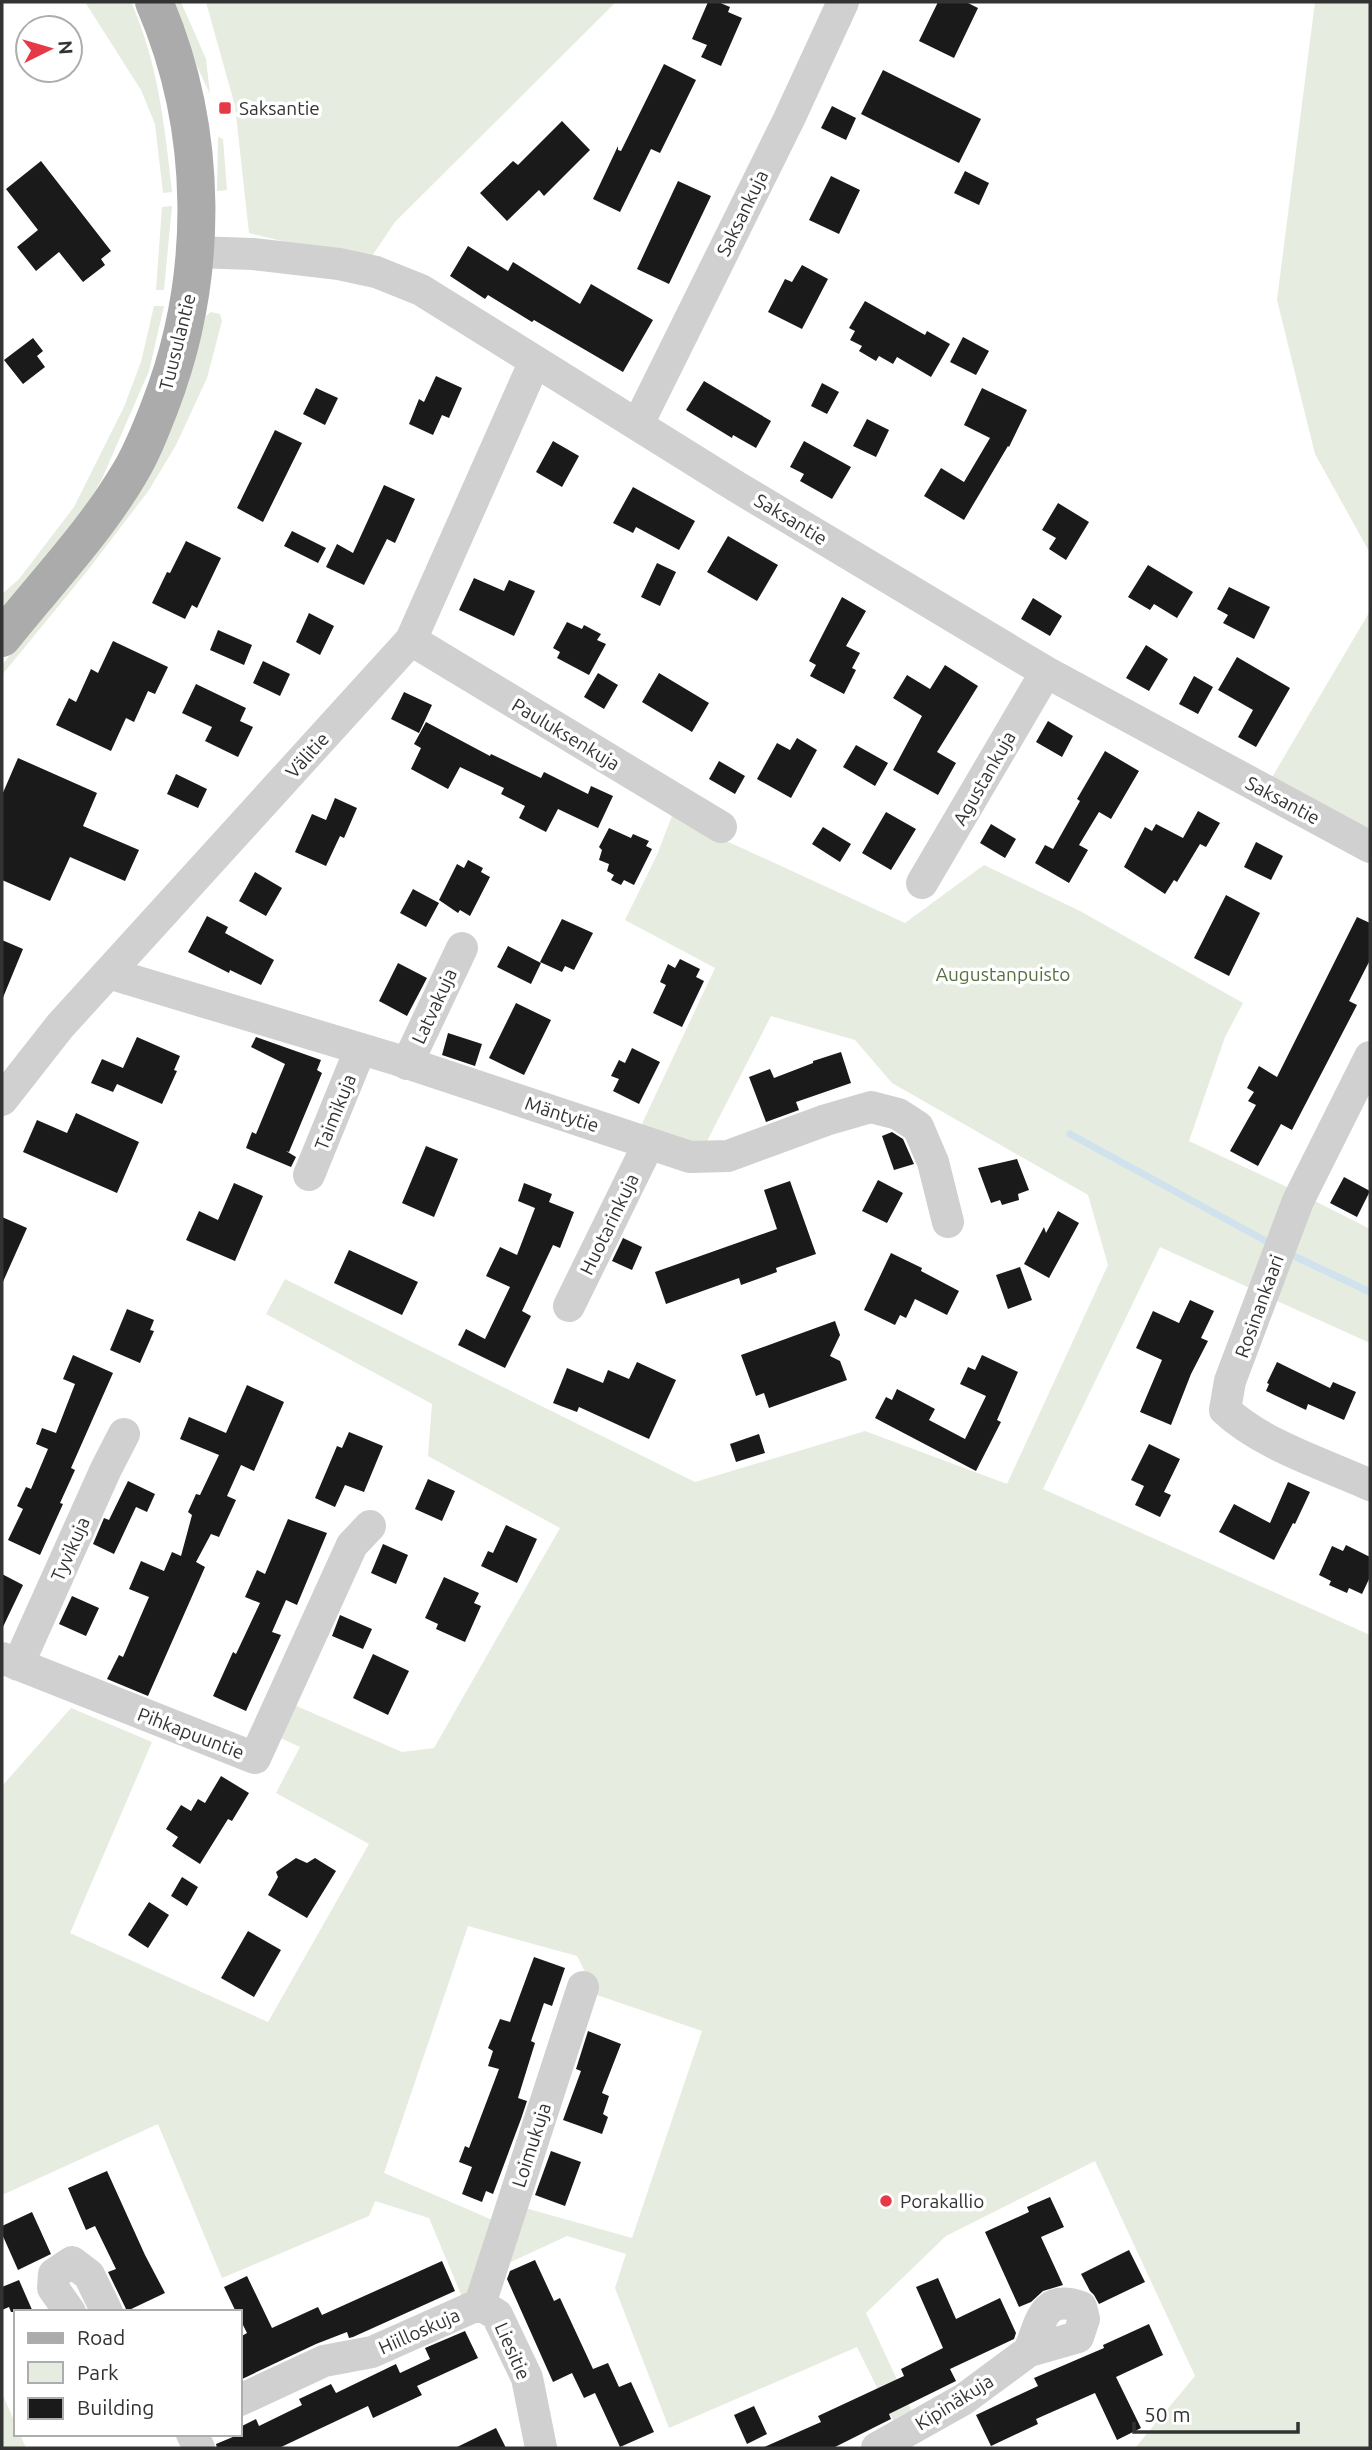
<svg xmlns="http://www.w3.org/2000/svg" width="1372" height="2450" font-family="Ubuntu,sans-serif">
  <style>
    .green { fill: #e6ecdf }
    .lines { fill: none; stroke-linecap: round; stroke-linejoin: round }
    .stream { stroke: #cfe2ee; stroke-width: 7 }
    .building { fill: #1a1a1a }
    .minor { stroke: #d0d0d0; stroke-width: 32 }
    .major { stroke: #ababab; stroke-width: 38 }
    .poi-dot { fill: #e63946; stroke: #fff; stroke-width: 2.5 }
    .labels { text-anchor: middle; stroke-width: 7; stroke-linejoin: round; paint-order: stroke }
    .poi-label { font-size: 19px; fill: #333; stroke: #fff; text-anchor: start }
    .street-label { font-size: 19px; fill: #333; stroke: #fff }
    .park-label { font-size: 19px; fill: #56703f; stroke: #fff }
  </style>
  <rect width="100%" height="100%" fill="#fff"/>
  <path class="green" d="M85 2H131C158 62 165 128 172 192L163 193 155 124 141 90Z
    M167 2H181L206 59 210 94Z
    M206 2H616L395 222 368 262 249 233 235 106Z
    M1315 2H1370V553L1315 454 1277 300Z
    M218 137 223 139 227 190 217 191Z
    M172 206 164 290H156L162 207Z
    M154 306H164L149 371 101 481 74 525 2 613V594L19 579 74 507 124 407 141 362Z
    M211 312 220 314 222 321 207 378 176 445 149 490 88 570 2 675V665L82 567 142 485 188 385 206 316Z
    M1370 611V830L1271 779Z
    M672 816 905 923 984 865 1080 911 1243 1003 1225 1037 1189 1141 1289 1188 1254 1290 1160 1247 1043 1489 1370 1635V2448H1135L1195 2376 1095 2161 946 2236 866 2313 915 2418 897 2428 857 2347 669 2428 615 2288 626 2254 567 2236 498 2268 518 2206 632 2238 702 2031 597 1995 577 1956 468 1926 384 2173 497 2222 465 2304 429 2218 375 2201 369 2216 222 2278 158 2124 2 2195V1786L71 1708 152 1742 70 1933 268 2022 369 1844 276 1793 300 1747 276 1736 292 1704 402 1752 434 1748 560 1528 428 1456 432 1404 266 1314 285 1279 695 1482 865 1431 1007 1484 1108 1265 1088 1195 892 1083 855 1040 771 1016 704 1147 640 1128 715 968 625 920 657 855Z
    M1313 1200 1370 1229V1343L1277 1301 1303 1214Z
    M2 2393 16 2425V2434H20L26 2448H2Z"/>
  <g class="lines">
    <path class="stream" d="M1070 1134 1264 1240
      M1296 1257 1370 1292"/>
  </g>
  <path class="building" d="M708 2H718L730 7 728 12 742 18 721 66 701 57 707 45 692 39Z
    M938 2H966L978 8 954 58 919 41Z
    M664 64 696 80 660 153 651 149 620 212 593 199 618 146V150L621 151Z
    M883 70 981 119 959 163 861 114Z
    M832 106 856 118 846 140 821 128Z
    M562 121 590 150 544 196 539 190 507 221 480 193 513 161 518 165Z
    M41 161 111 251 101 259 105 265 83 282 59 252 36 271 17 247 38 230 6 189Z
    M965 171 989 183 979 205 954 193Z
    M831 176 860 190 839 234 809 220Z
    M678 181 711 196 669 284 637 269Z
    M468 246 508 271 513 262 580 304 591 284 653 320 623 372 534 320 532 322 488 295 485 299 450 276Z
    M802 265 828 279 802 329 768 312 785 279 792 282Z
    M865 301 925 335 927 331 950 344 931 377 897 357 893 364 879 356 876 361 859 351 862 346 850 340 855 331 849 328Z
    M963 337 989 351 976 375 950 362Z
    M33 338 43 351 37 356 45 367 23 384 4 360Z
    M436 376 462 388 449 418 442 415 433 435 409 424 419 399 424 402Z
    M704 381 771 421 756 448 733 435 732 438 686 410Z
    M822 383 839 392 827 414 811 406Z
    M316 388 338 398 325 425 303 414Z
    M982 388 1027 410 1009 447 1008 446 964 520 924 496 941 468 964 482 990 438 964 425Z
    M867 419 889 430 876 457 853 446Z
    M275 430 302 443 263 522 237 508Z
    M553 441 579 456 562 487 536 472Z
    M804 441 851 467 832 499 800 481 804 474 790 467Z
    M384 485 415 499 395 543 387 539 364 585 326 567 337 544 353 553Z
    M633 487 695 521 679 550 636 527 633 533 613 523Z
    M1058 503 1089 522 1066 560 1049 549 1056 538 1042 530Z
    M292 531 326 548 318 563 284 546Z
    M728 536 778 565 757 601 707 572Z
    M186 541 221 558 197 608 192 605 185 619 152 603 167 572 170 573Z
    M657 563 676 572 660 606 641 597Z
    M1148 565 1193 592 1177 618 1154 604 1150 610 1128 597Z
    M474 578 504 591 509 580 535 591 514 636 459 610Z
    M1229 587 1270 607 1254 639 1223 623 1228 615 1217 609Z
    M842 597 866 611 846 646 860 653 852 668 856 670 844 694 810 676 816 665 809 661Z
    M1033 598 1062 616 1050 636 1021 619Z
    M309 613 334 626 320 655 296 642Z
    M567 622 582 629 584 625 601 634 597 640 606 644 589 675 557 658 560 652 553 648Z
    M218 630 252 645 244 665 210 650Z
    M113 641 168 667 155 694 148 691 134 722 126 718 111 751 56 725 69 698 76 702 91 669 98 673Z
    M1146 645 1168 659 1149 691 1126 678Z
    M1237 657 1290 688 1256 747 1238 737 1253 710 1218 690Z
    M263 661 290 674 280 696 253 683Z
    M945 665 978 686 937 752 956 763 938 795 893 770 922 716 893 698 907 675 930 689Z
    M598 673 618 685 604 709 584 697Z
    M659 673 709 703 692 732 642 702Z
    M1194 676 1213 687 1198 714 1179 704Z
    M196 684 246 708 240 721 253 727 238 757 205 741 212 727 182 713Z
    M404 692 432 705 419 733 391 719Z
    M1048 721 1073 736 1062 757 1036 742Z
    M426 722 490 756 491 754 541 778 544 772 588 794 591 786 613 796 598 828 558 809 546 832 519 818 525 806 501 794 504 788 460 767 448 789 411 769 421 748 414 744Z
    M797 738 817 750 791 798 757 779 777 743 790 750Z
    M856 745 888 763 875 786 843 767Z
    M1105 751 1139 771 1111 819 1099 812 1079 845 1088 850 1069 883 1035 863 1045 845 1053 849 1080 801 1077 799Z
    M18 758 97 793 83 826 139 850 125 881 70 857 50 901 2 880V795Z
    M719 761 745 776 735 794 709 779Z
    M176 774 207 789 198 808 167 794Z
    M335 798 357 808 344 838 340 836 326 866 295 852 312 814 326 820Z
    M1198 811 1220 823 1206 847 1200 844 1177 882 1174 880 1165 894 1124 867 1145 827 1152 831 1156 824 1183 838Z
    M886 812 916 829 891 870 862 853Z
    M991 824 1016 839 1005 858 980 843Z
    M823 827 851 844 840 862 812 844Z
    M609 828 631 838 633 834 649 841 646 846 652 849 634 885 624 880 621 885 611 880 614 875 607 871 609 864 599 860 602 850 599 847Z
    M1256 842 1283 856 1271 880 1244 867Z
    M468 860 483 868 481 872 490 877 470 916 460 910 458 913 439 900 457 864 464 868Z
    M255 872 282 888 266 916 239 901Z
    M413 889 439 903 426 927 400 913Z
    M1226 895 1260 913 1229 976 1194 958Z
    M207 916 228 927 225 933 274 960 261 985 230 970 229 973 188 952Z
    M1357 917 1370 923V960L1349 1001 1357 1005 1292 1130 1281 1124 1258 1166 1230 1151 1256 1105 1248 1101 1254 1092 1247 1088 1259 1066 1277 1077Z
    M562 919 593 933 574 970 565 966 562 972 540 962Z
    M2 940 23 949 2 1000Z
    M508 946 541 963 531 984 497 967Z
    M680 959 700 969 696 977 704 981 682 1027 653 1013 666 985 660 982 668 964 675 968Z
    M398 963 427 978 407 1016 379 1001Z
    M516 1003 551 1020 524 1075 489 1058Z
    M448 1033 482 1044 475 1066 442 1055Z
    M137 1037 180 1056 174 1070 177 1071 162 1104 117 1084 113 1092 91 1083 102 1059 123 1068Z
    M256 1037 321 1060 317 1070 322 1073 289 1152 286 1151 296 1157 291 1167 246 1148 252 1132 256 1134 285 1064 251 1047Z
    M632 1048 660 1062 639 1104 613 1091 619 1079 611 1076 619 1060 625 1063Z
    M841 1052 851 1083 796 1102 799 1110 766 1122 749 1077 770 1069 774 1078 813 1063V1061Z
    M76 1113 139 1142 117 1193 23 1152 37 1120 67 1133Z
    M892 1132 903 1139 914 1164 894 1170 882 1136Z
    M426 1146 458 1159 434 1217 402 1203Z
    M1017 1159 1029 1190 1018 1194 1019 1200 1002 1205 1000 1200 991 1203 978 1168Z
    M1344 1177 1370 1191 1357 1217 1330 1203Z
    M878 1180 903 1193 887 1223 862 1211Z
    M790 1181 816 1254 776 1268 777 1272 741 1285 739 1278 666 1304 655 1272 777 1229 764 1190Z
    M234 1183 263 1196 235 1261 186 1240 199 1211 218 1220Z
    M524 1183 552 1194 549 1202 574 1212 560 1248 553 1245 522 1311 531 1316 505 1368 458 1345 466 1329 485 1339 510 1287 486 1276 500 1247 517 1255 535 1208 518 1201Z
    M1058 1211 1079 1223 1049 1278 1024 1264 1044 1227 1046 1233Z
    M2 1217 27 1228 2 1284Z
    M623 1238 642 1247 632 1270 612 1261Z
    M349 1250 418 1282 402 1315 334 1283Z
    M891 1253 922 1268 921 1271 959 1291 947 1315 915 1299 906 1318 900 1315 895 1325 864 1310Z
    M1020 1267 1032 1300 1008 1309 996 1275Z
    M1190 1300 1214 1311 1201 1338 1208 1341 1191 1374 1171 1425 1140 1412 1162 1360 1136 1348 1153 1311 1179 1323Z
    M127 1309 154 1320 150 1330 154 1331 140 1363 110 1350Z
    M835 1321 840 1335 830 1356 840 1361 847 1380 769 1408 764 1393 756 1396 741 1355Z
    M73 1355 113 1373 71 1468 75 1470 60 1503 63 1504 40 1555 8 1540 23 1509 17 1506 26 1487 31 1489 48 1449 36 1444 42 1428 56 1433 75 1384 63 1379Z
    M982 1355 1018 1372 997 1420 1001 1422 976 1471 875 1418 886 1397 892 1400 897 1389 935 1409 929 1420 965 1439 986 1396 960 1384 968 1367 975 1370Z
    M637 1362 676 1380 649 1439 579 1407 577 1412 553 1403 567 1368 603 1383 608 1370 629 1379Z
    M1277 1362 1330 1388 1333 1382 1356 1392 1344 1420 1308 1404 1306 1410 1266 1391 1269 1384 1267 1383Z
    M247 1385 284 1402 254 1471 241 1465 227 1496 236 1500 219 1537 211 1534 196 1562 205 1567 148 1696 107 1679 119 1655 123 1657 149 1597 129 1589 141 1561 164 1571 172 1552 181 1556 192 1515 188 1512 196 1494 200 1495 219 1455 180 1439 189 1417 226 1433Z
    M349 1432 383 1446 364 1492 345 1485 335 1507 315 1498 337 1446 342 1448Z
    M759 1434 765 1453 736 1462 730 1444Z
    M1149 1444 1180 1459 1164 1492 1171 1495 1160 1517 1135 1505 1144 1486 1131 1480Z
    M428 1479 455 1491 442 1521 415 1509Z
    M128 1481 155 1494 147 1512 136 1507 114 1554 93 1544 104 1518 109 1520Z
    M1288 1482 1310 1492 1295 1524 1293 1523 1274 1560 1219 1532 1234 1504 1270 1523Z
    M288 1519 327 1533 297 1605 286 1600 272 1632 281 1635 246 1711 213 1696 233 1652 236 1654 260 1603 245 1597 257 1570 265 1574Z
    M506 1525 537 1539 517 1583 481 1566 488 1551 493 1553Z
    M383 1544 408 1555 396 1584 371 1573Z
    M1346 1545 1370 1557V1577L1362 1594 1349 1588 1347 1593 1329 1585 1331 1581 1319 1575 1332 1546 1343 1551Z
    M2 1574 23 1585 2 1629Z
    M444 1577 479 1593 474 1603 481 1606 465 1642 436 1629 438 1624 425 1618Z
    M72 1596 99 1608 86 1636 59 1624Z
    M340 1615 372 1629 363 1649 332 1636Z
    M373 1654 409 1671 388 1715 353 1698Z
    M221 1776 249 1793 232 1821 228 1819 200 1864 172 1846 178 1837 166 1829 181 1805 191 1811 198 1799 205 1803Z
    M296 1858 307 1863 315 1858 336 1871 307 1918 268 1895 278 1877 276 1872Z
    M182 1877 198 1887 187 1906 171 1896Z
    M149 1902 169 1915 148 1948 128 1935Z
    M248 1931 281 1950 254 1997 221 1978Z
    M534 1957 565 1968 552 2006 544 2003 531 2041 535 2043 518 2098 527 2101 521 2119 493 2194 486 2191 482 2202 462 2194 472 2167 459 2162 465 2146 469 2148 499 2069 488 2066 493 2051 488 2048 500 2019 510 2022Z
    M588 2031 621 2044 602 2093 609 2096 603 2114 608 2117 602 2134 563 2120 581 2071 576 2069Z
    M551 2151 581 2162 565 2206 535 2195Z
    M107 2171 145 2255 165 2293 127 2311 108 2272 116 2269 95 2226 86 2230 68 2188Z
    M1050 2197 1064 2227 1041 2237 1063 2285 1043 2291 1031 2302 1019 2307 985 2232 1029 2212 1027 2207Z
    M32 2212 51 2254 18 2270 2 2234V2226Z
    M1129 2250 1145 2282 1099 2304 1094 2295 1090 2291 1081 2274Z
    M535 2260 554 2301 560 2298 593 2369 608 2363 619 2387 631 2382 654 2432 620 2447 595 2393 584 2398 572 2373 553 2382 507 2279 510 2271Z
    M442 2261 455 2291 353 2337 349 2338 347 2332 316 2344 240 2380V2337L247 2333 240 2319V2312H236L224 2287 247 2276 272 2328 318 2307 322 2315Z
    M938 2278 956 2319 1000 2298 1016 2333 1014 2339 950 2369 956 2381 889 2414 891 2419 833 2448H762L821 2422 818 2416 904 2376 901 2369 943 2348 916 2287Z
    M19 2280 33 2312H11L9 2307 2 2310V2287Z
    M1149 2324 1163 2355 1116 2377 1141 2428 1117 2440 1095 2393 1036 2419 1038 2424 991 2446 976 2415 1038 2386 1034 2378 1104 2348 1103 2345Z
    M465 2331 478 2358 417 2386 422 2395 373 2418 368 2406 279 2448H217L216 2444 240 2434V2427L256 2419 259 2426 302 2405 299 2399 331 2384 336 2393 396 2364 400 2373 430 2359 425 2348Z
    M754 2406 767 2434 747 2444 734 2415Z
    M496 2428 506 2448H455Z"/>
  <g class="lines">
    <path class="minor" d="M195 252 253 254 339 264 376 272 421 290 737 487 1046 672 1370 847
      M638 424 789 119 843 2
      M411 640 721 827
      M922 883 1046 672
      M108 973 398 1060 690 1157 728 1156 826 1120 871 1107 898 1114 918 1127 933 1162 948 1222
      M1370 1057 1298 1201 1230 1381 1225 1410C1264 1446 1322 1463 1370 1485
      M407 1064 462 948
      M2 1100 60 1026 411 640 535 361
      M309 1175 360 1050
      M569 1306 649 1143
      M2 1658 255 1758 352 1545 370 1526
      M18 1665 106 1469 124 1434
      M480 2304 583 1987
      M480 2304 497 2315 527 2378 541 2448
      M70 2312 53 2288 54 2274 72 2262 89 2275 107 2312
      M240 2400 324 2361 372 2352 480 2304
      M192 2434 199 2448
      M877 2448 964 2399 1029 2351 1078 2337 1084 2319 1081 2307C1042 2293 1041 2323 1029 2351"/>
    <path class="major" d="M2 638C45 584 94 533 129 474 142 453 151 429 160 406 210 277 209 129 154 2"/>
  </g>
  <g class="poi-dot">
    <rect x="218" y="101" width="14" height="14" rx="3.5"/>
    <circle cx="886" cy="2201" r="7"/>
  </g>
  <g class="labels">
    <g class="poi-label">
      <text x="239" y="115">Saksantie</text>
      <text x="900" y="2208">Porakallio</text>
    </g>
    <g class="street-label">
      <text transform="translate(742 213) rotate(-64)" y="7">Saksankuja</text>
      <text transform="translate(177 342) rotate(-76)" y="7">Tuusulantie</text>
      <text transform="translate(791 519) rotate(31)" y="7">Saksantie</text>
      <text transform="translate(566 734) rotate(31)" y="7">Pauluksenkuja</text>
      <text transform="translate(307 755) rotate(-48)" y="7">Välitie</text>
      <text transform="translate(984 778) rotate(-60)" y="7">Agustankuja</text>
      <text transform="translate(1283 800) rotate(28)" y="7">Saksantie</text>
      <text transform="translate(434 1006) rotate(-65)" y="7">Latvakuja</text>
      <text transform="translate(335 1112) rotate(-68)" y="7">Taimikuja</text>
      <text transform="translate(562 1114) rotate(18)" y="7">Mäntytie</text>
      <text transform="translate(609 1224) rotate(-64)" y="7">Huotarinkuja</text>
      <text transform="translate(1259 1306) rotate(-70)" y="7">Rosinankaari</text>
      <text transform="translate(70 1549) rotate(-66)" y="7">Tyvikuja</text>
      <text transform="translate(191 1733) rotate(21)" y="7">Pihkapuuntie</text>
      <text transform="translate(531 2145) rotate(-72)" y="7">Loimukuja</text>
      <text transform="translate(419 2331) rotate(-24)" y="7">Hiilloskuja</text>
      <text transform="translate(513 2351) rotate(66)" y="7">Liesitie</text>
      <text transform="translate(954 2402) rotate(-32)" y="7">Kipinäkuja</text>
    </g>
    <g class="park-label">
      <text x="1003" y="981">Augustanpuisto</text>
    </g>
  </g>
  <rect width="1372" height="2450" fill="none" stroke="#333333" stroke-width="7"/>
  <rect x="14" y="2310" width="228" height="126" fill="#ffffff" stroke="#adadad" stroke-width="2"/>
  <rect x="28" y="2333" width="35" height="10" fill="#ababab" stroke="#adadad" stroke-width="2"/>
  <text x="77" y="2345" font-size="21" fill="#333333">Road</text>
  <rect x="28" y="2362" width="35" height="21" fill="#e6ecdf" stroke="#adadad" stroke-width="2"/>
  <text x="77" y="2380" font-size="21" fill="#333333">Park</text>
  <rect x="28" y="2398" width="35" height="21" fill="#1a1a1a" stroke="#adadad" stroke-width="2"/>
  <text x="77" y="2415" font-size="21" fill="#333333">Building</text>
  <g transform="translate(49 49) rotate(85)"><circle r="33" fill="#ffffff" stroke="#adadad" stroke-width="2"/>
  <path d="M0-5L12 26L0 18L-12 26Z" fill="#e63946"/>
  <text y="-10" font-size="19" font-weight="bold" text-anchor="middle" fill="#333333">N</text>
  </g>
  <path d="M1134 2422v10h164v-10" fill="none" stroke="#333333" stroke-width="3.5"/>
  <text x="1144" y="2422" font-size="21" fill="#333333" stroke="#ffffff" stroke-width="5" paint-order="stroke">50 m</text>
</svg>
